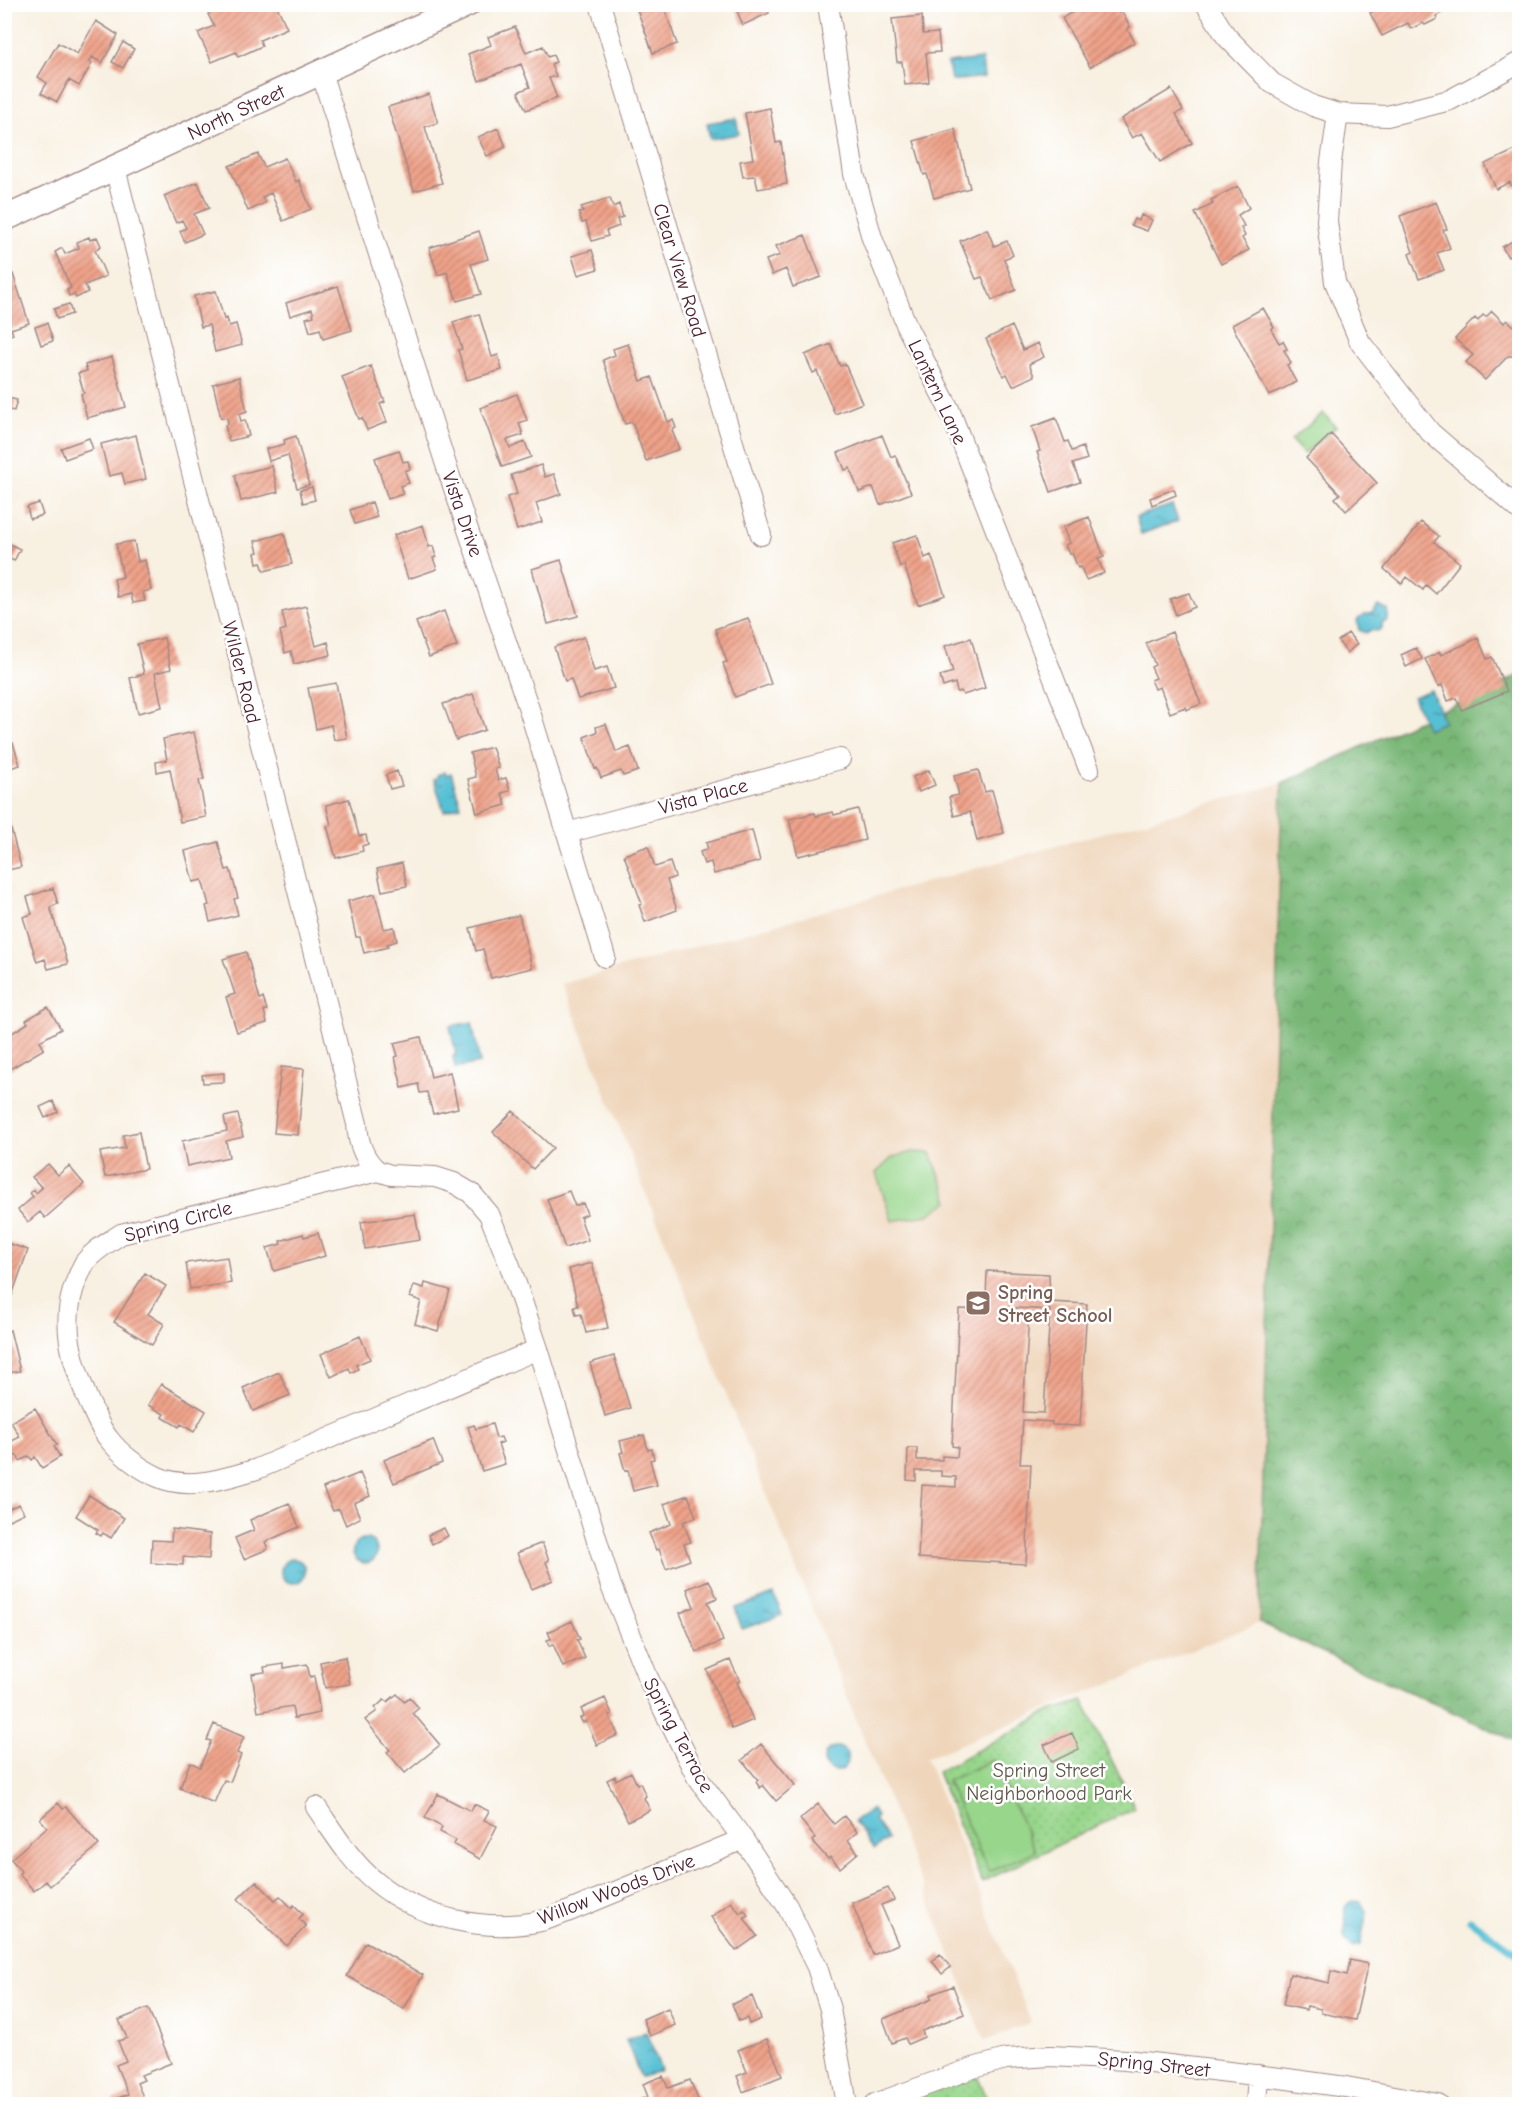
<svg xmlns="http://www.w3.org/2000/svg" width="1524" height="2109" font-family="'Comic Neue',sans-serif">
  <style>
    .built { fill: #efd6bb }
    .grass { fill: url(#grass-dots); stroke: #707a5b; stroke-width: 1.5 }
    .forest { fill: url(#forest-crowns); stroke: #626b51; stroke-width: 1.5 }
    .garden { fill: #97d68b; stroke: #707a5b; stroke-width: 1.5 }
    .water { fill: url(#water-ripples); stroke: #507080; stroke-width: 1.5 }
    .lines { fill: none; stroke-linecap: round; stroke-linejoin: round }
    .stream { stroke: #57c0d4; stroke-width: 7 }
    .building { fill: url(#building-hatch); fill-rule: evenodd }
    .minor-casing { stroke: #a18886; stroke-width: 22 }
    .tertiary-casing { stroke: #a18886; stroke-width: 27 }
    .minor { stroke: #fff; stroke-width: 20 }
    .tertiary { stroke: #fff; stroke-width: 24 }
    .labels { text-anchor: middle; stroke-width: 5; stroke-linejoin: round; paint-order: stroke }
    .street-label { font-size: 20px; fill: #4a1f2b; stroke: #fff }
    .education-label { font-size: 20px; font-weight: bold; fill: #785e54; stroke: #fff; text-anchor: start }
    .park-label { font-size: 20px; fill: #615648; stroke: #fff }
  </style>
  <defs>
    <pattern id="grass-dots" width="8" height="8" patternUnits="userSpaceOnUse" patternTransform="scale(1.5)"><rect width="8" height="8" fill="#97d68b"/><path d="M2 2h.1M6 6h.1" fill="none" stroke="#84b778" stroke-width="1.8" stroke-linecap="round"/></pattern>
    <pattern id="forest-crowns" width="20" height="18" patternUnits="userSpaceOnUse" patternTransform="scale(1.5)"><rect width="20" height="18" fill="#79b777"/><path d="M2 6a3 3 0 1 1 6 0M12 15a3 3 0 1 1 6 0" fill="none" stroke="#659462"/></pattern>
    <pattern id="water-ripples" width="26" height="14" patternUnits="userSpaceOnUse" patternTransform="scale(1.5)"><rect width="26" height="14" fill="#57c0d4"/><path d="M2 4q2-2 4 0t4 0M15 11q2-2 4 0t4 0" fill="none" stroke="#4a9bac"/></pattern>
    <pattern id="building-hatch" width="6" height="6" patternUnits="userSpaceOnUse" patternTransform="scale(1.5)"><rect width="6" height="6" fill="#efa38a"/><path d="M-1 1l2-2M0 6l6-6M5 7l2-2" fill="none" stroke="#c48471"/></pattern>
  </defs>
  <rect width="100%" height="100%" fill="#fff"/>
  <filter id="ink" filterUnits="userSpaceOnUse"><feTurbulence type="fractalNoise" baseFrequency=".0167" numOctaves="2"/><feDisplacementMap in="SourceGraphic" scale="12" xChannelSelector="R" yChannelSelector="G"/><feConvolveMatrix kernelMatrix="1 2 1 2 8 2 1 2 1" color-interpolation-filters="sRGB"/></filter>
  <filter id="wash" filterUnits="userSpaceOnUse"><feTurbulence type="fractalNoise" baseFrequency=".008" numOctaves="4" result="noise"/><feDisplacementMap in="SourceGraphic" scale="24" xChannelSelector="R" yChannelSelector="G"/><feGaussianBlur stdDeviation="1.35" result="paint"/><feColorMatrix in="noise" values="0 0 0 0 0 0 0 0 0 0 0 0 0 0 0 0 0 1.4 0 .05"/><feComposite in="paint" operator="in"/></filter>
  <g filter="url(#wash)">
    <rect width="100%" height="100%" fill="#f8f0e1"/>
    <path class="built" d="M1282 783 1259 1623 926 1758 1031 2022 985 2041 562 984Z"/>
    <path class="grass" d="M1083 1701 1135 1808 982 1882 937 1772 1050 1711Z
      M973 2068 990 2104H875Z"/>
    <path class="forest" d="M1519 675 1520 1722 1515 1741 1259 1623 1282 783Z"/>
    <path class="garden" d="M1323 413 1336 427 1304 454 1291 440Z
      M912 1152 931 1153 949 1201 928 1215 892 1221 876 1173 893 1157Z
      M993 1760 1035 1851 989 1872 947 1781Z"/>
    <path class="water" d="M982 59 984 77 951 81 948 63Z
      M736 118 739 134 710 139 707 123Z
      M1172 505 1178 521 1141 534 1136 517Z
      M1378 606 1388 610V620L1382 623V628L1377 631 1371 630 1366 633 1359 630 1357 620 1364 615 1372 613Z
      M1431 690 1444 722 1427 729 1413 697Z
      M445 772 446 775 451 773 461 806 444 811 434 779 438 778 437 775Z
      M472 1022 480 1063 455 1068 453 1056 456 1055 450 1026Z
      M353 1551a12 12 0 1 1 24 0a12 12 0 1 1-24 0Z
      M281 1571a12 12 0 1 1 24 0a12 12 0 1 1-24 0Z
      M774 1594 782 1615 742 1629 735 1608Z
      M824 1759a12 12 0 1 1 24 0a12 12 0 1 1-24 0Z
      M872 1809 877 1817 874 1820 888 1839 874 1849 854 1821Z
      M1352 1901 1360 1902 1367 1911 1360 1945 1352 1947 1344 1937C1343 1932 1346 1927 1346 1922 1345 1912 1341 1907 1352 1901Z
      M646 2032 661 2070 641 2078 626 2040Z"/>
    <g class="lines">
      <path class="stream" d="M1470 1920 1520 1956"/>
    </g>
    <g id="blocks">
      <path class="building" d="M229 4H249L251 9 257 6 256 4H276L287 28 260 40 262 46 238 57 236 52 212 62 198 33 214 26 208 14Z
        M635 4H670L671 8 665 10 677 44 653 53Z
        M734 4H765L769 13 743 25Z
        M1086 4H1114L1119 13 1122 12 1130 27 1127 29 1135 42 1090 67 1062 18Z
        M1372 4H1446L1449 9 1436 16 1437 19 1425 25 1423 23 1411 29 1408 23 1382 36 1370 13 1375 10Z
        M922 16 923 34 938 33 940 52 926 53 929 82 905 85 902 62H897L892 19Z
        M96 21 118 35 102 63 92 57 89 62 92 63 79 86 69 80 57 102 41 93 47 83 38 77 58 43 77 54Z
        M515 27 526 53 543 46 548 57 553 55 556 62 551 64 556 76 549 78 557 98 526 110 518 92 530 87 521 64 479 81 468 54 491 45 488 37Z
        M123 42 134 49 123 68 112 62Z
        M1171 89 1183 110 1176 114 1192 143 1160 162 1142 133 1132 138 1121 119Z
        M429 94 438 123 425 127 442 183 414 191 388 107Z
        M770 108 776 143 781 142 787 184 758 189 755 176 743 177 740 161 753 159 745 113Z
        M498 128 506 147 487 156 478 137Z
        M955 129 970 188 934 198 927 174 924 175 914 141Z
        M1520 148V185L1512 188 1510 182 1496 189 1485 164Z
        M258 154 264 167 285 158 296 182 299 180 311 209 283 221 271 193 262 197 265 203 248 211 229 166Z
        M198 182 209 208 194 214 203 234 185 242 180 231 186 228 182 220 176 223 164 196Z
        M1238 186 1249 208 1238 215 1244 226 1241 228 1245 236 1242 238 1249 250 1221 264 1195 213 1213 204 1211 200Z
        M610 198 613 207 619 204 623 217 617 219 619 226 606 231 608 236 592 241 586 222 582 223 579 213 583 212 581 207Z
        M1436 202 1447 229 1443 230 1450 248 1437 253 1444 270 1419 279 1409 254 1413 252 1400 216Z
        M1141 215 1152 220 1147 231 1131 225 1134 219 1139 221Z
        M987 229 994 246 1007 241 1013 255 1004 259 1016 290 992 300 982 277 976 279 960 241Z
        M479 231 488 259 471 264 481 294 457 301 447 272 438 275 429 248Z
        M805 235 821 277 793 287 786 269 772 275 766 260 780 255 776 246Z
        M89 237 90 240 97 237 101 246 95 250 106 276 85 285 88 292 76 298 74 294 69 296 67 290 71 288 55 252 62 248 65 254 79 248 77 242Z
        M1514 240 1520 251 1508 257 1502 247Z
        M592 250 598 269 578 275 572 256Z
        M7 267 10 275 13 274 29 323 11 329 13 334 4 337V268Z
        M338 286 352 330 323 339 320 329 310 332 306 318 314 316 312 309 290 316 286 303Z
        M216 291 224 319 227 318 229 326 236 324 242 345 215 352 209 325 201 327 194 296Z
        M69 304 72 314 57 319 54 309Z
        M1263 308 1274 327 1271 329 1279 343 1283 341 1287 349 1284 350 1291 363 1287 365 1296 382 1269 396 1232 325Z
        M1492 311 1504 323 1507 320 1520 331V343L1517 346V351L1513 356H1508L1485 380 1466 362 1473 355 1455 339 1475 318 1478 321 1483 315 1486 317Z
        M479 314 492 357 498 355 502 370 467 380 458 350 462 349 453 322Z
        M47 323 53 341 41 345 35 327Z
        M1012 326 1023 350 1038 343 1044 357 1029 364 1034 376 1013 386 1007 374 1004 376 986 339Z
        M628 344 641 381 652 377 668 422 673 420 676 428 672 430 679 449 646 461 632 422 625 424 603 360 615 355 613 349Z
        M831 344 840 366 845 364 862 403 835 414 817 371 813 373 805 355Z
        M112 357 126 407 87 418 81 394 84 393 78 373 87 371 85 365Z
        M371 366 385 402 380 404 387 422 367 430 362 418 359 419 342 377Z
        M239 377 247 411 239 414 241 421 245 420 249 436 229 441 225 425 228 424 227 417 221 418 213 384Z
        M517 394 527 420 519 423 523 435 507 440 510 448 525 442 531 457 502 467 480 408Z
        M4 397 17 400 14 411 4 409Z
        M1056 418 1065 442 1068 441 1072 451 1083 447 1087 459 1073 464 1080 482 1051 492 1037 452 1040 451 1032 427Z
        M1331 434 1377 483 1346 511 1335 498 1340 494 1306 458Z
        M136 435 146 479 125 484 122 473 109 476 101 444Z
        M882 435 891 457 895 455 911 493 880 505 873 487 859 492 850 468 845 470 838 453Z
        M296 436 309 485 297 488 288 455 269 461 266 449 285 444 284 440Z
        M89 438 93 449 65 459 61 448Z
        M399 450 403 462 408 461 410 469 405 471 409 483 400 486 403 494 388 499 375 458Z
        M541 465 545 477 554 474 561 494 536 503 542 522 517 530 507 497 517 494 511 475Z
        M272 466 278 492 241 501 235 475Z
        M312 487 315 500 303 503 300 490Z
        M1174 489 1176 495 1152 505 1150 498Z
        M372 502 377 517 355 524 350 510Z
        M39 503 43 515 30 519 27 507Z
        M1089 517 1104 557 1098 559 1104 573 1086 580 1081 567 1078 568 1072 553 1069 554 1065 545 1069 543 1063 527Z
        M1421 522 1439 536 1434 542 1460 563 1436 594 1426 585 1423 590 1407 577 1402 584 1384 569Z
        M423 525 429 547 433 546 436 557 433 558 437 569 408 579 394 535Z
        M284 533 292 564 264 571 261 562 257 563 255 553 258 552 255 541Z
        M917 535 925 558 931 555 945 595 918 605 904 565 900 567 892 543Z
        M134 541 138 562 145 560 151 590 143 592 145 601 133 603 131 594 118 597 114 579 123 577 116 544Z
        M8 543 20 549 14 561 4 556V550Z
        M561 560 578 616 548 624 532 569Z
        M1189 593 1195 607 1176 615 1170 599Z
        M306 606 316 646 328 642 331 655 294 664 291 651 285 653 280 631 286 629 282 612Z
        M444 611 457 646 429 657 416 622Z
        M748 618 771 684 735 697 723 663 727 662 715 629Z
        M1172 632 1201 704 1186 710 1185 707 1170 713 1160 687 1155 689 1151 680 1156 678 1151 667 1155 665 1146 643Z
        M1348 633 1357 644 1347 653 1338 641Z
        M584 637 594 671 607 667 614 688 578 699 571 679 565 681 554 647Z
        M164 638 171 669 155 673 162 707 138 713 130 678 144 674 137 644Z
        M971 638 985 688 963 695 961 691 957 692 955 683 943 687 940 676 953 672 945 646Z
        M1478 638 1487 659 1492 657 1507 691 1462 710 1456 698 1448 701 1442 685 1438 687 1425 659 1440 652 1441 655Z
        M1416 648 1422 659 1406 667 1401 655Z
        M336 683 347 738 334 740 331 725 316 729 308 688Z
        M473 694 485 730 456 740 443 704Z
        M606 724 616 752 630 747 638 771 623 776 621 771 601 778 597 768 595 769 584 737 597 732 596 727Z
        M194 732 204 779 199 780 206 817 180 822 170 769 157 772 156 762 167 760 163 739Z
        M13 743 20 765 4 770V746Z
        M492 747 499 768 495 769 498 780 506 778 510 791 502 793 506 805 477 813 468 779 476 777 470 753Z
        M929 770 935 785 919 792 913 777Z
        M978 770 985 792 992 790 1004 833 977 841 970 812 954 816 949 797 959 795 954 776Z
        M397 771 402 786 390 789 386 775Z
        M349 799 359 836 366 835 368 844 362 846 363 851 336 858 327 826 331 825 326 805Z
        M858 809 865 840 798 856 789 819 815 813 816 816 833 812 834 815Z
        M4 814H7L21 867 4 871Z
        M752 830 760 861 714 874 711 862 704 864 700 852 708 849 706 843Z
        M218 842 226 870 230 869 238 898 234 899 238 915 210 922 206 906 209 905 202 880 193 882 185 851Z
        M648 846 655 867 670 862 675 877 667 880 677 910 645 922 639 905 642 904 624 855Z
        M402 863 407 886 382 891 377 869Z
        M53 888 58 904 50 907 68 964 48 969 45 959 37 962 23 917 32 914 27 897Z
        M375 894 384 929 394 927 397 941 387 944 388 947 364 953 360 937H356L348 901Z
        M519 915 532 968 491 978 483 949 476 951 470 928Z
        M246 952 260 999 263 998 267 1010 264 1011 267 1023 237 1032 226 997 235 994 223 959Z
        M48 1007 61 1029 40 1041 44 1049 10 1069 6 1063 4 1064V1038L28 1023 26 1020Z
        M421 1037 431 1077 450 1072 458 1108 433 1114 427 1092 420 1093 418 1084 402 1088 395 1057 398 1056 394 1043Z
        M281 1067 304 1069 298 1135 274 1133Z
        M224 1073V1082L203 1083 202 1075Z
        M53 1101 58 1112 45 1118 40 1107Z
        M513 1111 553 1148 533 1169 493 1132Z
        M238 1114 243 1137 226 1141 229 1157 187 1166 182 1141 227 1131 224 1117Z
        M139 1132 146 1169 105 1177 100 1152 125 1148 123 1135Z
        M48 1164 58 1175 69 1166 84 1184 45 1218 40 1212 28 1222 18 1210 33 1197 30 1193 34 1190 36 1193 42 1188 32 1177Z
        M569 1191 575 1206 583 1203 587 1214 580 1217 588 1240 565 1248 547 1199Z
        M415 1214 420 1240 365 1249 361 1222Z
        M318 1233 325 1256 274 1271 267 1248 281 1244 280 1241 303 1234 304 1237Z
        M4 1242 28 1250 10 1301 4 1299Z
        M227 1257 231 1283 190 1289 186 1263Z
        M592 1263 608 1328 586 1333 581 1314 576 1315 574 1307 578 1306 569 1269Z
        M987 1271 1049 1274 1050 1302 1087 1304 1080 1426 1052 1425V1422L1023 1420 1020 1464H1031L1026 1564 918 1558 922 1485 956 1487V1477L941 1476V1471H916V1481L907 1480 908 1448H917V1460H942V1456L957 1457 958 1447 952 1446 959 1309 990 1310V1300L986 1299ZM1001 1307 1050 1310 1044 1413 1023 1412 1029 1314 1001 1312Z
        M145 1273 166 1286 148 1314 164 1324 152 1345 114 1322Z
        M425 1283 450 1290 438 1331 415 1324 421 1301 410 1297 414 1285 424 1288Z
        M10 1330 20 1371 4 1374V1332Z
        M360 1336 370 1359 356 1365 358 1369 351 1373 349 1368 331 1377 321 1354Z
        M614 1356 630 1408 605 1416 590 1363Z
        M279 1372 290 1395 253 1411 243 1388Z
        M161 1384 206 1411 194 1432 181 1424 179 1427 162 1417 164 1414 148 1405Z
        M35 1408 57 1445 54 1447 60 1457 42 1468 35 1457 32 1460 29 1456 20 1461 17 1455 6 1461 4 1458V1445L20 1437 11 1422Z
        M492 1424 496 1438 501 1437 503 1442 498 1444 505 1464 482 1471 468 1427 474 1425 476 1429Z
        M644 1435 648 1450 652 1449 654 1459 650 1460 657 1485 633 1491 628 1470 625 1471 620 1453 623 1452 620 1441Z
        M433 1440 442 1463 394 1483 384 1460Z
        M360 1473 370 1496 354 1503 360 1518 346 1525 339 1509 333 1511 323 1488Z
        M89 1495 124 1518 111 1538 103 1533 101 1536 96 1533 98 1530 76 1516Z
        M688 1495 696 1517 683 1522 691 1542 684 1544 690 1560 666 1569 659 1549 656 1550 649 1533 671 1524 664 1504Z
        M289 1503 299 1527 265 1542 268 1549 244 1559 235 1538 254 1530 250 1520Z
        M19 1504 24 1513 9 1520 4 1511Z
        M444 1528 448 1536 432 1544 428 1535Z
        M172 1529 210 1534 209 1559 183 1557V1565L151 1563 152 1540 171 1541Z
        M542 1543 549 1560 546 1562 553 1580 532 1589 517 1553Z
        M709 1580 717 1598 708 1602 723 1641 696 1652 680 1613 694 1607 687 1589Z
        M572 1621 580 1639 577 1640 585 1658 563 1667 553 1644 549 1646 547 1640 551 1639 548 1632Z
        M345 1657 350 1684 325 1688 320 1662Z
        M730 1660 740 1681 737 1682 753 1720 732 1729 707 1670Z
        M284 1664V1668L307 1664 310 1677 314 1676 320 1713 294 1718 292 1706 258 1712 252 1674 265 1672 264 1667Z
        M397 1694 404 1702 409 1697 419 1708 413 1713 440 1745 405 1773 387 1752 390 1750 365 1720 377 1711 375 1708 384 1700 387 1702Z
        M605 1698 612 1714 609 1715 618 1735 597 1745 586 1721 583 1723 580 1718 584 1716 581 1709Z
        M214 1724 244 1737 237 1753 241 1755 230 1782 224 1780 214 1803 180 1788 190 1762 200 1767 211 1741 207 1740Z
        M1072 1733 1079 1749 1052 1762 1044 1745Z
        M761 1744 795 1785 776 1801 763 1785 760 1788 756 1782 758 1780 742 1760Z
        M631 1772 637 1784 640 1783 646 1796 644 1798 650 1810 628 1821 607 1780 615 1776 616 1780Z
        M438 1794 471 1811 474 1804 489 1811 484 1820 497 1826 480 1859 454 1845 456 1840 440 1832 442 1827 425 1818Z
        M58 1803 63 1809 66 1807 99 1845 50 1886 46 1881 34 1891 19 1874 21 1871 11 1859 47 1827 40 1819Z
        M818 1804 834 1824 844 1816 857 1832 848 1840 858 1853 840 1868 830 1857 828 1859 812 1841 815 1838 800 1819Z
        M256 1881 275 1900 280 1896 292 1908 294 1905 303 1914 299 1919 306 1926 287 1946 238 1899Z
        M888 1888 894 1900 881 1905 898 1944 873 1955 852 1903Z
        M731 1902 740 1913 744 1910 748 1915 744 1918 757 1936 736 1951 711 1917Z
        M366 1942 423 1975 404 2009 347 1976Z
        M940 1954 951 1967 942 1974 932 1961Z
        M1350 1960 1368 1964 1355 2020 1321 2013V2009L1307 2006 1306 2010 1283 2005 1290 1974 1329 1983 1331 1971 1347 1975Z
        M953 1986 964 2014 922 2031 924 2037 908 2044 905 2038 892 2043 883 2019 932 1999 930 1995Z
        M752 1996 761 2019 749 2024 747 2018 739 2021 732 2004Z
        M148 2008 171 2063 141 2075 144 2080 137 2083 146 2104H115L113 2100 128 2094 116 2065 126 2061 118 2041 127 2038 119 2020Z
        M668 2008 675 2025 650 2036 643 2019Z
        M767 2039 782 2076 743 2092 737 2076 747 2072 738 2050Z
        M663 2076 668 2088 690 2080 700 2104H643L641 2099 648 2097 643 2084Z"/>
    </g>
  </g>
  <g filter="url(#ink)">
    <use href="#blocks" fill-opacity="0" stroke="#a18886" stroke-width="1.5"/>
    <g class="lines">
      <g class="minor-casing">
        <path id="minor" d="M600 4 761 535
          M828 4 854 174 872 238 908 329 949 409 1089 769
          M1206 4 1226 36 1272 83 1313 106 1338 114 1387 116 1450 100 1520 62
          M321 72 447 468 530 712 605 957
          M1338 114 1331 162 1327 221 1335 282 1360 342 1430 432 1520 510
          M115 168 357 1124C358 1142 364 1160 378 1171
          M567 833 840 759
          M538 1349 257 1469C226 1478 189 1491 158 1477 140 1469 120 1454 108 1438 99 1427 95 1414 89 1402 72 1362 59 1321 77 1279 80 1273 82 1267 85 1262 94 1250 108 1243 121 1234L378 1171 391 1175 435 1177 454 1183 471 1193 489 1214 510 1266 538 1349 611 1586 648 1678 697 1777 743 1839 787 1906 817 1967 830 2009 847 2104
          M316 1807C334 1833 351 1862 376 1882 421 1919 485 1933 541 1921 552 1918 562 1914 572 1910L743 1839
          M875 2104 973 2068 1006 2059 1050 2056 1126 2060 1280 2078 1346 2087 1438 2104
          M1256 2104 1258 2075"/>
      </g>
      <g class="tertiary-casing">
        <path id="tertiary" d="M4 219 468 4"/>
      </g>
      <use href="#minor" class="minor"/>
      <use href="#tertiary" class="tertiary"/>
    </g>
  </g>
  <defs>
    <g id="school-square" transform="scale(1.35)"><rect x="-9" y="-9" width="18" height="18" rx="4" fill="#8d6e63" stroke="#fff"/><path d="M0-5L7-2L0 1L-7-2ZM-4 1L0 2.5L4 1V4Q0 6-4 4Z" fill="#fff"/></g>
  </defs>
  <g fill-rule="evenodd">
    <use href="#school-square" x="978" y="1303"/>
  </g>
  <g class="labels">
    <g class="street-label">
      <text transform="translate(236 112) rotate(-25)" y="7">North Street</text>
      <text transform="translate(680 270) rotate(73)" y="7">Clear View Road</text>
      <text transform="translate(938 392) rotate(65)" y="7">Lantern Lane</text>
      <text transform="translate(463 514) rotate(71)" y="7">Vista Drive</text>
      <text transform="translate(242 672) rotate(76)" y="7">Wilder Road</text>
      <text transform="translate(703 796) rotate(-15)" y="7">Vista Place</text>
      <text transform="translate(178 1221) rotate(-15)" y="7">Spring Circle</text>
      <text transform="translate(679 1735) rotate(62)" y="7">Spring Terrace</text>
      <text transform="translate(616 1889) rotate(-21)" y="7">Willow Woods Drive</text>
      <text transform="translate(1154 2064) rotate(6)" y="7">Spring Street</text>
    </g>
    <g class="education-label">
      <text x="998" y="1299">Spring<tspan x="998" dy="23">Street School</tspan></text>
    </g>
    <g class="park-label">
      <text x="1049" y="1777">Spring Street<tspan x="1049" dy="23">Neighborhood Park</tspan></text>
    </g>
  </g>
  <rect width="1524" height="2109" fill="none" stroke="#fff" stroke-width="24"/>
</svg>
